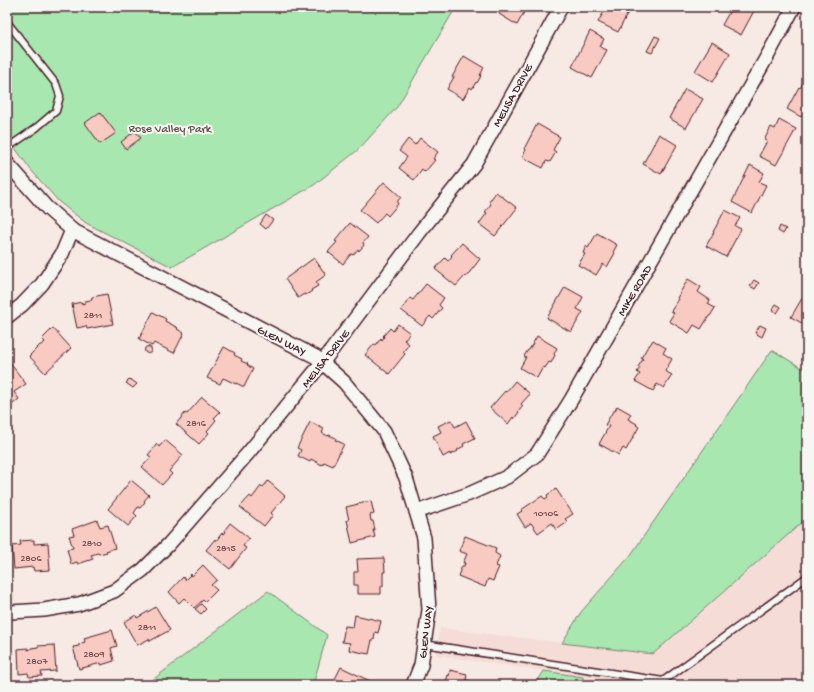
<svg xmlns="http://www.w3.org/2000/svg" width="814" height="692" font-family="'Gochi Hand',sans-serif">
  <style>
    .built { fill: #f5dcd6 }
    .green { fill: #a8e8b0; stroke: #79846e }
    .building { fill: #f9cac1; stroke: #4a1f2b }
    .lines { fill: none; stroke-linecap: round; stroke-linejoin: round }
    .lane-casing { stroke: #4a1f2b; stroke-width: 9 }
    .street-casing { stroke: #4a1f2b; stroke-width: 16 }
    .lane { stroke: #f6f6f2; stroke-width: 6 }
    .street { stroke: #f6f6f2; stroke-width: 13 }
    .labels { text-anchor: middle; stroke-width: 4; stroke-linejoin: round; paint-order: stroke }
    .number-label { font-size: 10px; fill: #764a50 }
    .street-label { font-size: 12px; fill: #4a1f2b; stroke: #f6f6f2 }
    .park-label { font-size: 12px; fill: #62514c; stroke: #f6f6f2 }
  </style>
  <rect width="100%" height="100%" fill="#f7e9e3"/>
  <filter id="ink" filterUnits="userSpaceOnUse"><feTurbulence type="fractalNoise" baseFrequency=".025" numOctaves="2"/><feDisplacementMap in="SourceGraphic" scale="8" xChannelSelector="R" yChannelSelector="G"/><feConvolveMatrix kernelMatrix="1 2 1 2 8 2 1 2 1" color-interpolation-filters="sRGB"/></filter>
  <g filter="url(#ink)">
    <path class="built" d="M807 518V685H584L583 677 436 655 440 628 653 654Z"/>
    <path class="green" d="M7 7H456L397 107 359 149 314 185 172 267 86 223 59 202 31 170 7 137Z
      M772 350 807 371V518L653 654 562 643 581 612 630 556Z
      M268 591 327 635 313 685H146Z
      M544 671 583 677 584 685H535Z"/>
    <path class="building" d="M503 7H527L517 25 499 14Z
      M605 7H631L618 32 598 22 606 8Z
      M732 7H756L741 35 722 25Z
      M590 31 604 39 600 47 607 50 592 78 572 67Z
      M655 36 660 38 652 53 647 51Z
      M712 42 730 53 713 82 695 71Z
      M464 56 484 68 480 75 481 76 477 83 476 82 472 89 470 87 463 99 447 89 454 77H452Z
      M807 77V109H806L801 117 787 109 799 87 800 88Z
      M685 89 703 99 686 128 669 118Z
      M100 112 116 133 100 144 85 123Z
      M779 120 796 129 776 165 759 156 767 141 764 140 771 127 775 129Z
      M537 124 560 137 553 150 556 152 550 162 546 161 543 168 522 157 526 150 524 149Z
      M135 131 141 138 126 149 121 142Z
      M659 134 677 145 661 174 643 164Z
      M420 138 438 152 433 159 435 160 425 172 422 169 414 180 399 168 407 157 399 151 408 139 415 145Z
      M750 165 764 173 759 182 766 185 752 213 732 202Z
      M384 182 401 197 397 202 398 204 388 216 385 213 376 223 360 210Z
      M496 192 517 208 495 236 479 224 487 213 485 212 491 204 489 202Z
      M725 210 740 218 735 226 741 229 726 257 706 246 714 232H713Z
      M266 215 273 220 266 229 260 224Z
      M350 223 368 237 363 243 364 245 359 251 358 249 353 255 351 254 343 264 328 252 337 242 335 241Z
      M780 226 786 229 783 234 778 231Z
      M597 233 617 245 613 252 615 253 607 267 603 264 596 275 578 265 585 254 583 253 586 246 588 248Z
      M7 235 10 236 8 251H7Z
      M462 243 480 259 466 277 465 276 456 286 435 269 445 258 448 261 452 256 451 255Z
      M314 258 326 275 316 282 318 286 311 290 312 291 306 295 304 294 298 298 285 279Z
      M688 279 701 287 698 292 710 300 708 304 715 308 710 316H709L701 329 694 325 689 333 669 321 674 313 671 311 679 299 677 298Z
      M754 280 759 283 755 289 750 286Z
      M426 284 444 298 439 305 442 308 433 319 430 316 422 326 401 310 410 298 413 300Z
      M565 287 583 297 577 309 583 312 571 332 547 318Z
      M807 290V326L791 317Z
      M107 294 113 324 87 329 86 326 77 328 72 304 82 302V304L85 303V301L91 300 92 297Z
      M776 304 781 307 777 313 772 310Z
      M153 312 166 319 165 321 178 328 177 329 184 333 174 353 154 343 152 346 139 339Z
      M398 324 410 333 404 340 409 344 403 352 405 354 389 374 365 355 374 344 376 345 381 338 382 340 384 337 383 336 390 328 393 331Z
      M760 325 766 328 762 337 755 333Z
      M53 328 71 348 45 373 29 356 40 345H41L45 342 42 339Z
      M537 336 557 348 554 354 555 355 551 363 549 362 545 368 543 367 537 378 520 368 526 357 524 356 528 350H529Z
      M653 340 666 348 663 353 672 359 665 371 672 375 664 388 657 384 653 391 635 381 640 374 637 372 640 368 638 367 643 359 641 358 648 346H649Z
      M144.5 350a3.5 3.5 0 1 1 7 0a3.5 3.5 0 1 1-7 0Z
      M224 347 235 353 234 355 242 359 241 361 248 364 247 365 253 369 244 387 236 383V384L223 378 220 384 207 378Z
      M10 363 26 384 14 392 19 399 8 408 7 406V365Z
      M130 379 137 384 133 388 126 383Z
      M515 381 530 394 521 404 523 406 518 412H519L514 419 513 417 508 424 490 408 505 391 506 392Z
      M202 397 220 412 214 418 216 420 207 431 209 433 199 444 176 424 185 413 187 414Z
      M617 406 631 414 628 419 637 424 636 425 639 427 626 450 623 448 619 455 599 444 609 426 605 425 613 411H615Z
      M451 420 455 427 466 421 475 438 463 444 464 446 457 450 458 451 450 455V453L443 457 433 436 441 432 438 426Z
      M310 422 324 429 322 433 328 436 329 435 336 438 335 440 344 444 333 466 324 462 322 465 311 459 310 462 298 456 301 450 297 448Z
      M165 440 183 455 169 471 172 474 162 485 142 467 151 457 148 455 157 444 159 447Z
      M131 480 149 495 144 501 145 502 140 508 138 507 134 513 137 516 128 526 108 509Z
      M268 481 285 496 271 513 273 515 264 526 240 507 250 496 252 498 261 486 263 487Z
      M556 489 573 514 565 519 568 522 556 530 552 523 538 533 531 523 525 527 517 514 522 511 521 510 542 496 545 499 548 497 547 495Z
      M371 501 374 514 370 515 371 521H373L375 530H373L375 537 352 543 347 520H349L346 507Z
      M97 520 100 527 108 525 115 548 106 551 107 552 99 554 98 553 91 555 93 559 78 564 77 562 71 564 67 549 73 548 69 536 74 535 72 529Z
      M230 523 249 538 243 546 246 548 230 569 206 550 215 539 216 541 222 533 223 534 225 532 224 531Z
      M465 536 496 548 495 553 500 556 496 566 499 567 493 581 488 579 485 587 458 576 462 566H464L465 563H463L467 554 459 551Z
      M34 540V544L48 543 50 570 34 571 33 567 14 569 12 546 21 545 20 541Z
      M384 558 385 572H383V586H381V594H358V585H354V572H358L357 559Z
      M203 565 217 580 211 585 217 590 205 602 203 600 194 608 184 598 179 603 169 592 183 577 185 580 191 574 192 576Z
      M201 604 206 609 201 614 195 609Z
      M156 607 170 630 150 641 149 639 137 645 124 622 136 615 137 618Z
      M355 615 381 621 378 633 375 632 374 640H372L369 654 349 650 350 643 342 642 345 626 353 627Z
      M112 630 117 646 111 648 114 661 101 665V663L79 669 73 647 79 646V644L85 642 84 638Z
      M54 645 56 671 41 672 42 676 29 677 28 673 19 674 18 649 28 648V650L31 649V648L38 647V646Z
      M341 667 372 682 370 685H342L343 683 335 679Z
      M450 670 467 674 466 680 477 683V685H445L448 675 449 676Z"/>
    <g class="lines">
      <g class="lane-casing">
        <path id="lane" d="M7 148 36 128 56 111 60 96 56 84 7 22
          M424 644 663 681 807 577"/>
      </g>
      <g class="street-casing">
        <path id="street" d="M7 163 47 208 72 230 316 357 344 382 384 431 406 478 424 538 429 610 421 665 413 685
          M7 317 22 305 42 284 62 254 72 230
          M416 512 469 494 507 477 537 454 571 400 768 55 794 7
          M7 611 11 612 44 610 79 604 114 591 143 570 169 544 249 452 322 363 419 233 474 164 561 7"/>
      </g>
      <use href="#lane" class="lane"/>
      <use href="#street" class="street"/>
    </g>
  </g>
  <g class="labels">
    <g class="number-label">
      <text x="93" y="318">2811</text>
      <text x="196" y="426">2816</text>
      <text x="546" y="516">10106</text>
      <text x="92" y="546">2810</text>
      <text x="226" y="551">2815</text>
      <text x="31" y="561">2806</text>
      <text x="147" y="630">2811</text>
      <text x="94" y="657">2809</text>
      <text x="37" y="664">2807</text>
    </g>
    <g class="street-label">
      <text transform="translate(512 95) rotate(-61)" y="4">MELISA DRIVE</text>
      <text transform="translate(634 290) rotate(-60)" y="4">MIKE ROAD</text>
      <text transform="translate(282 340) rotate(27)" y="4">GLEN WAY</text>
      <text transform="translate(325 358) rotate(-52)" y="4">MELISA DRIVE</text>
      <text transform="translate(425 632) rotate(-83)" y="4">GLEN WAY</text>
    </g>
    <g class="park-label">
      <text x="170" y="132">Rose Valley Park</text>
    </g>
  </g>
  <rect width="814" height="692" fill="none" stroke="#f6f6f2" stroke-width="24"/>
  <rect x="12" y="12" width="790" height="668" fill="none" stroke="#4a1f2b" stroke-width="1.5" filter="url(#ink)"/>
</svg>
